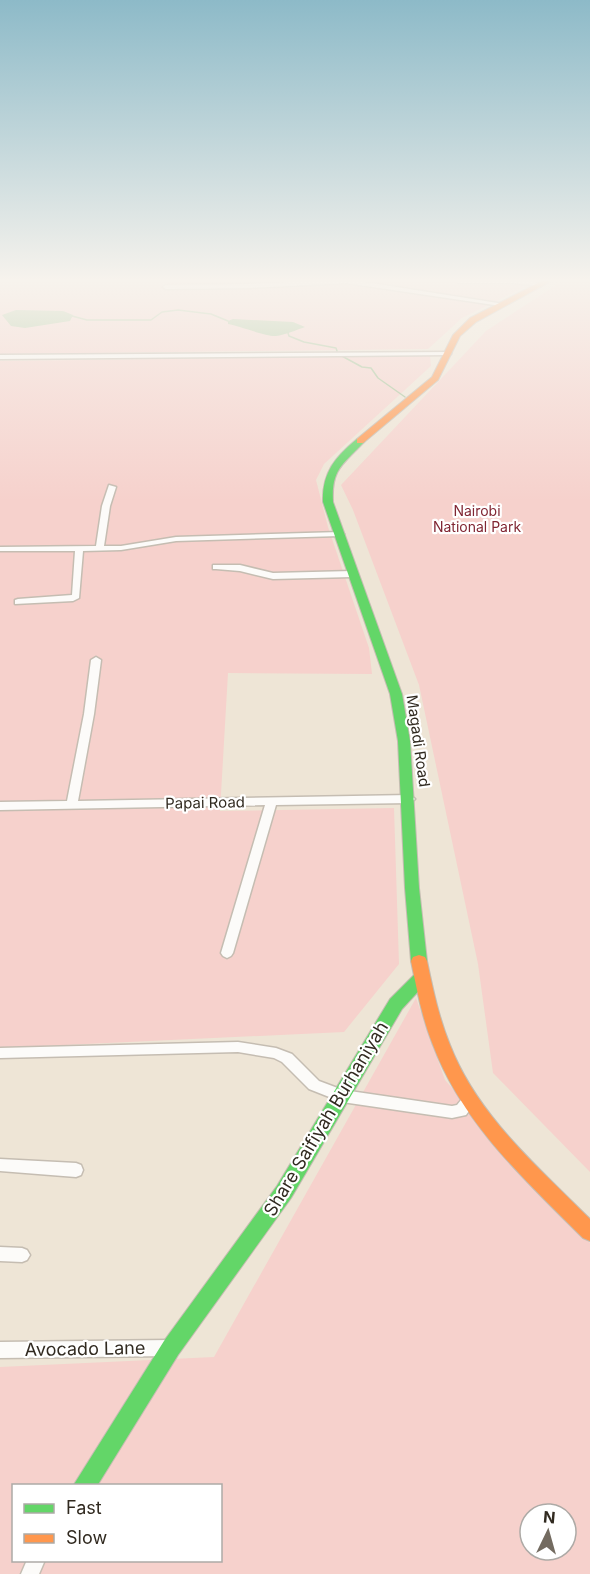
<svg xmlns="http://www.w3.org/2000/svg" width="590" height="1574" font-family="Inter,sans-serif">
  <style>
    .green { fill: #f6d1cc; fill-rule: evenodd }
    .water { fill: #a5c398 }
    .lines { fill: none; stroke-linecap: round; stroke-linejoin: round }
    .stream { stroke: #a5c398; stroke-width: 1.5 }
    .street-casing { stroke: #c5bdb2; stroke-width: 3 }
    .fast-casing { stroke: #c5bdb2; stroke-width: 2 }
    .slow-casing { stroke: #c5bdb2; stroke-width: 2 }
    .street { fill: #fcfbf9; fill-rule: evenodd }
    .fast { fill: #63d668; fill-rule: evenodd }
    .slow { fill: #ff974d; fill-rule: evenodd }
    .labels { text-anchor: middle; stroke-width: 4.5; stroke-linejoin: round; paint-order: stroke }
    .far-park-label { font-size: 14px; fill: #802633; stroke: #fff }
    .street-label { font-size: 15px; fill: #312a20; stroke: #fff }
    .near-street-label { font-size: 18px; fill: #312a20; stroke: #fff }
  </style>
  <rect width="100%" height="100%" fill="#eee5d6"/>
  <path class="green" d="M0 280H539L462 318 428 349 0 354Z
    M564 280H590V1172L493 1073 478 964 419 685 353 510 341 485 486 331Z
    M430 356 431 366 324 464 316 480 328 527 369 648 372 674 228 673 220 811 394 808 399 964 344 1032 0 1048V361Z
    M416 998 445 1080 590 1243V1574H0V1367L214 1357ZM14 1486H220V1560H14ZM530 1514H566V1550H530Z"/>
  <path class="water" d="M16 310 63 311 73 315 70 321 25 328 11 326 2 315Z
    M233 319 293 322 305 327C296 330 285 335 276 336 267 337 240 326 228 324V321Z"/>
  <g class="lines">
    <path class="stream" d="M72 316 87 320H151L162 312 178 310 211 314 228 321
      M288 333 289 336 304 342 336 348 337 351
      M340 355 362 367 371 368 378 378 405 397"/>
    <g class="street-casing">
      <path id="street" d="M330 280H352L504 304 501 306 346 283 248 288 166 289 163 287 166 285 248 284Z
        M460 280H521L544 284 541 286 513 283H458V281Z
        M451 352V354L449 355 0 359V355Z
        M109 485 116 487 110 506 104 546H121L176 537 340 532 344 534 340 536 176 541 121 550 83 551 79 598 73 601 15 604V600L18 599 72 595 75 551H0V547L96 546 102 506Z
        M213 565H240L273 573 352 571 356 574 352 577 273 579 240 571 216 569H213Z
        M96 657 101 660 94 714 78 801 410 795 415 799 410 803 276 805 233 953 231 956 227 958 223 956 221 953 265 805 0 810V802L67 801 84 714 91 660Z
        M238 1042 276 1048 292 1054 319 1081 343 1090 452 1106 457 1105C462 1099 465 1094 474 1097L476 1101 466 1115 452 1118 342 1102 309 1089 282 1062 274 1058 238 1052 0 1058V1048Z
        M0 1159 76 1163 81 1165 83 1170 81 1175 76 1177 0 1171Z
        M0 1247 22 1248 27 1250 30 1255 27 1260 22 1262 0 1261Z
        M170 1340 176 1342 178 1348 176 1354 170 1356 0 1358V1342Z
        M27 1560H45L39 1574H21Z"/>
    </g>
    <g class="fast-casing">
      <path id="fast" d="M357 439 365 441C344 464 331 468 333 502L402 694 410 741 419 888 427 961 425 965 419 967 413 965 411 961 405 888 398 741 390 694 323 502C322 473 335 457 357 439Z
        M420 973 426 975 428 979 426 983 402 1009 291 1198 178 1355 97 1486H73L164 1341 277 1186 390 999 414 975Z"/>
    </g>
    <g class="slow-casing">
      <path id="slow" d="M544 280H553L476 322 460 336 438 380 363 443H357V439L432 377 453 335 470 318Z
        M419 955 425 957 427 961C433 990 439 1018 450 1045 477 1115 538 1167 590 1219V1241L583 1238C526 1181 462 1123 433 1045 422 1018 417 990 411 961L413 957Z"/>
    </g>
    <use href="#street" class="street"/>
    <use href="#fast" class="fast"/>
    <use href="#slow" class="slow"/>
  </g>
  <linearGradient id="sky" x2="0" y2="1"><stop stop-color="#8dbac8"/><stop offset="0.56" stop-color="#f7f3ed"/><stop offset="1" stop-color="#f7f3ed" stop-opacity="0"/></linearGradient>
  <rect width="590" height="501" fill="url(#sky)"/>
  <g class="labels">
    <g class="far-park-label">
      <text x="477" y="516">Nairobi<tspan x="477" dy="16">National Park</tspan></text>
    </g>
    <g class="street-label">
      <text transform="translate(418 741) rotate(82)" y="5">Magadi Road</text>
      <text transform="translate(205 803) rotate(-1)" y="5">Papai Road</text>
    </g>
    <g class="near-street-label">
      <text transform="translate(326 1119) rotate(-59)" y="6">Share Saifiyah Burhaniyah</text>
      <text transform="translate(85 1349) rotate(-1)" y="6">Avocado Lane</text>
    </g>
  </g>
  <rect x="12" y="1484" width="210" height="78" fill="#ffffff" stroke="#adaaa6" stroke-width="1.5"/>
  <rect x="24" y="1504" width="30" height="9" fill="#63d668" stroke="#adaaa6" stroke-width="1.5"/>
  <text x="66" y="1514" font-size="18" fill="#312a20">Fast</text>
  <rect x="24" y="1534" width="30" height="9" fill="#ff974d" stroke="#adaaa6" stroke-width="1.5"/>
  <text x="66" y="1544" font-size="18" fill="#312a20">Slow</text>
  <g transform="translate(548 1532) rotate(5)"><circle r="28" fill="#ffffff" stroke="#adaaa6" stroke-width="1.5"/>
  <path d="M0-4.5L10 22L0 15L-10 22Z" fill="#736b60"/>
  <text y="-9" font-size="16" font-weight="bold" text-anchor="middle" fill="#312a20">N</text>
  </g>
</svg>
